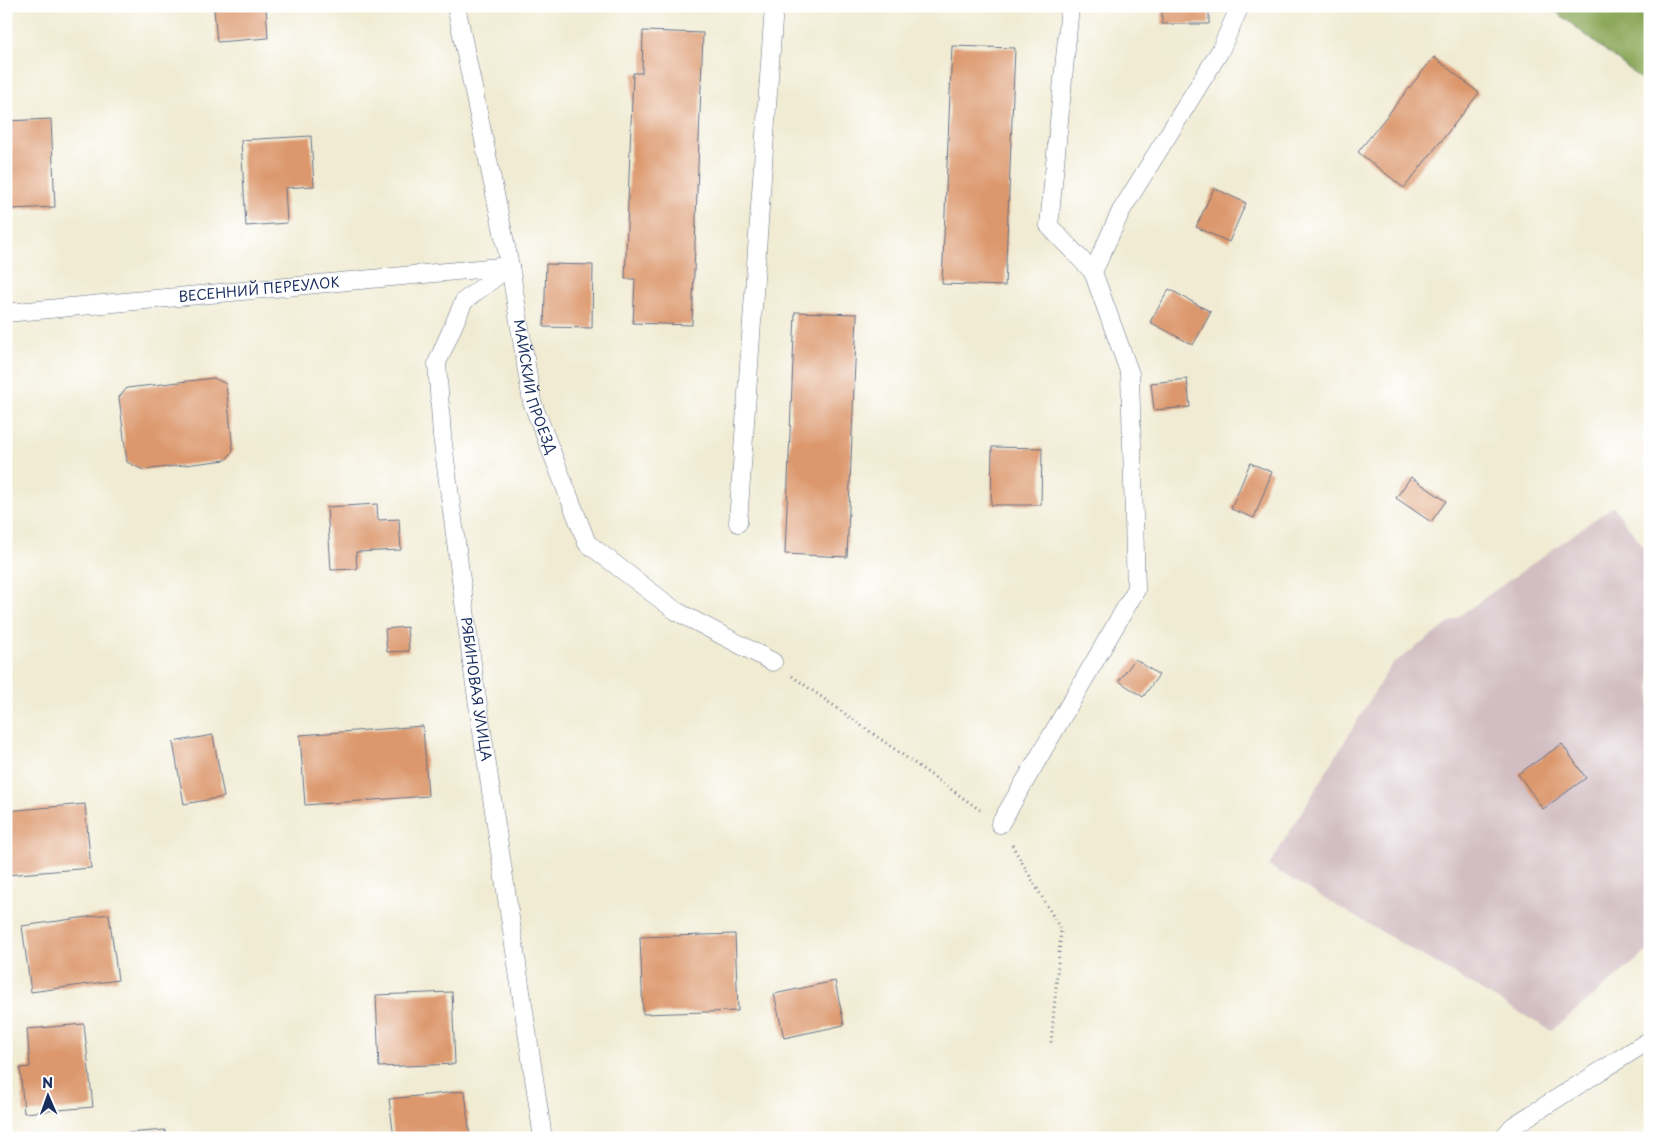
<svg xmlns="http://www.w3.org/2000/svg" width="1656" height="1144" font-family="'Playpen Sans',sans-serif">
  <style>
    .industrial { fill: #d2bec2 }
    .forest { fill: #8ca85a; stroke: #546c5c }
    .building { fill: #dc976c }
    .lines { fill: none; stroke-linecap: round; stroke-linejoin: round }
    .lane-casing { stroke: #667187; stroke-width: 19 }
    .path { stroke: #667187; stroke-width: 3; stroke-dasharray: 1 4; stroke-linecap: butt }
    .lane { stroke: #fff; stroke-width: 18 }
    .labels { text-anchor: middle; stroke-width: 5; stroke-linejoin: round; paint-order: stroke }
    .street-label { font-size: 14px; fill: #1b2f5e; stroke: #fff }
  </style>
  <rect width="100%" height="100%" fill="#fff"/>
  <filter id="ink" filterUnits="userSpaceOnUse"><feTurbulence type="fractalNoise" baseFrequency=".02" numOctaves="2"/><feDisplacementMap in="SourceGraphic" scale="10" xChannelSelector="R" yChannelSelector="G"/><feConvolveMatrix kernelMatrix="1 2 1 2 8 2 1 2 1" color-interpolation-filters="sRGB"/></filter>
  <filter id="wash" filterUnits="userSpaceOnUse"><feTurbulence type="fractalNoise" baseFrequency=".0096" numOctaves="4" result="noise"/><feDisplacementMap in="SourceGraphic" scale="20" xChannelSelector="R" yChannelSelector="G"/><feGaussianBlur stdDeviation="1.12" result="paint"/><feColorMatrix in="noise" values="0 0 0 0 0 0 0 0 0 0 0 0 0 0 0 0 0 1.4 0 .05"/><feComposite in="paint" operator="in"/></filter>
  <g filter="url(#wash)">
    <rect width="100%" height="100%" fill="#f0ebd2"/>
    <path class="industrial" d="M1613 506 1650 556V949L1551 1031 1269 866 1391 665Z"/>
    <path class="forest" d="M1549 6H1650V86Z"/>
    <g id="blocks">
      <path class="building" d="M224 6H266L268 38 217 42 214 9 224 8Z
        M1162 6H1223V12H1209V24H1162Z
        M643 31 703 33 692 325 633 323 635 279H625L633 73H642Z
        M952 46 1015 48 1005 286 942 284Z
        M1434 57 1479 93 1404 188 1358 152Z
        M51 119 55 207 10 209 11 225 6 226V121Z
        M311 136 314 186 285 188 287 223 246 226 241 140Z
        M1214 188 1246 203 1229 242 1196 227Z
        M546 264 593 265 592 328 544 327Z
        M1169 289 1211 312 1193 345 1150 322Z
        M795 312 857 314 847 557 785 554Z
        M214 378 226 384 233 451 226 460 143 470 127 462 119 397 127 388Z
        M1187 379 1190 407 1154 410 1151 383Z
        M992 447 1042 448 1041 505H991Z
        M1250 463 1272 472 1254 518 1231 509Z
        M1411 477 1446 501 1431 522 1396 498Z
        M377 504 378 520 399 519 401 550 356 552 357 569 331 570 327 507Z
        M407 627 409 651 387 652 385 629Z
        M1135 659 1159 675 1143 697 1119 681Z
        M423 726 428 796 305 805 300 735Z
        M213 735 224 797 184 804 173 742Z
        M1562 744 1586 778 1543 809 1518 774Z
        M85 804 91 868 6 875V811Z
        M109 914 118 980 31 992 22 926Z
        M735 934 738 1011 643 1014 640 937Z
        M835 981 844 1025 784 1038 774 994Z
        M452 992 455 1064 379 1067 376 995Z
        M84 1024 93 1107 24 1113 20 1068 30 1067 27 1029Z
        M465 1091 470 1138H394L389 1099Z
        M165 1130 166 1138H105L104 1135Z"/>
    </g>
  </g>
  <g filter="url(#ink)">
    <use href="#blocks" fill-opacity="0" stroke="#667187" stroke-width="1"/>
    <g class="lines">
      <g class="lane-casing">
        <g id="lane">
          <path id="s1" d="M456 6 510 266 532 402 587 543 676 611 773 662"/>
          <path d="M1070 6 1049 226 1093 272"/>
          <path id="s2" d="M510 266 464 301 437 363 442 436 474 678 543 1138"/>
          <path id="s3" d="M6 313 510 266"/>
          <path d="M738 523 774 6"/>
          <path d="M1000 824 1136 590 1130 374 1093 272 1121 211 1220 51 1240 6"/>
          <path d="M1503 1138 1513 1126 1650 1040"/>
        </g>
      </g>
      <path class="path" d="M792 676 980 810
        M1012 845 1061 930 1051 1043"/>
      <use href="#lane" class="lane"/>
    </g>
  </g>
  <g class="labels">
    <g class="street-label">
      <text dy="5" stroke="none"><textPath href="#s3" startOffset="254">ВЕСЕННИЙ ПЕРЕУЛОК</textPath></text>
      <text dy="5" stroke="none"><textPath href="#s1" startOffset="389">МАЙСКИЙ ПРОЕЗД</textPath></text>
      <text dy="5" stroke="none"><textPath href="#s2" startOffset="454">РЯБИНОВАЯ УЛИЦА</textPath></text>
    </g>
  </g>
  <rect width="1656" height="1144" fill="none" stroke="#fff" stroke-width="25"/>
  <g transform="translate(48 1096) rotate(358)" stroke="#ffffff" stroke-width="4" paint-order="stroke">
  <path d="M0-4L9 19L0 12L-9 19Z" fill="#1b2f5e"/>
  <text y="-8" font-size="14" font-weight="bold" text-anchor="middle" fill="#1b2f5e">N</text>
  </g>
</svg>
